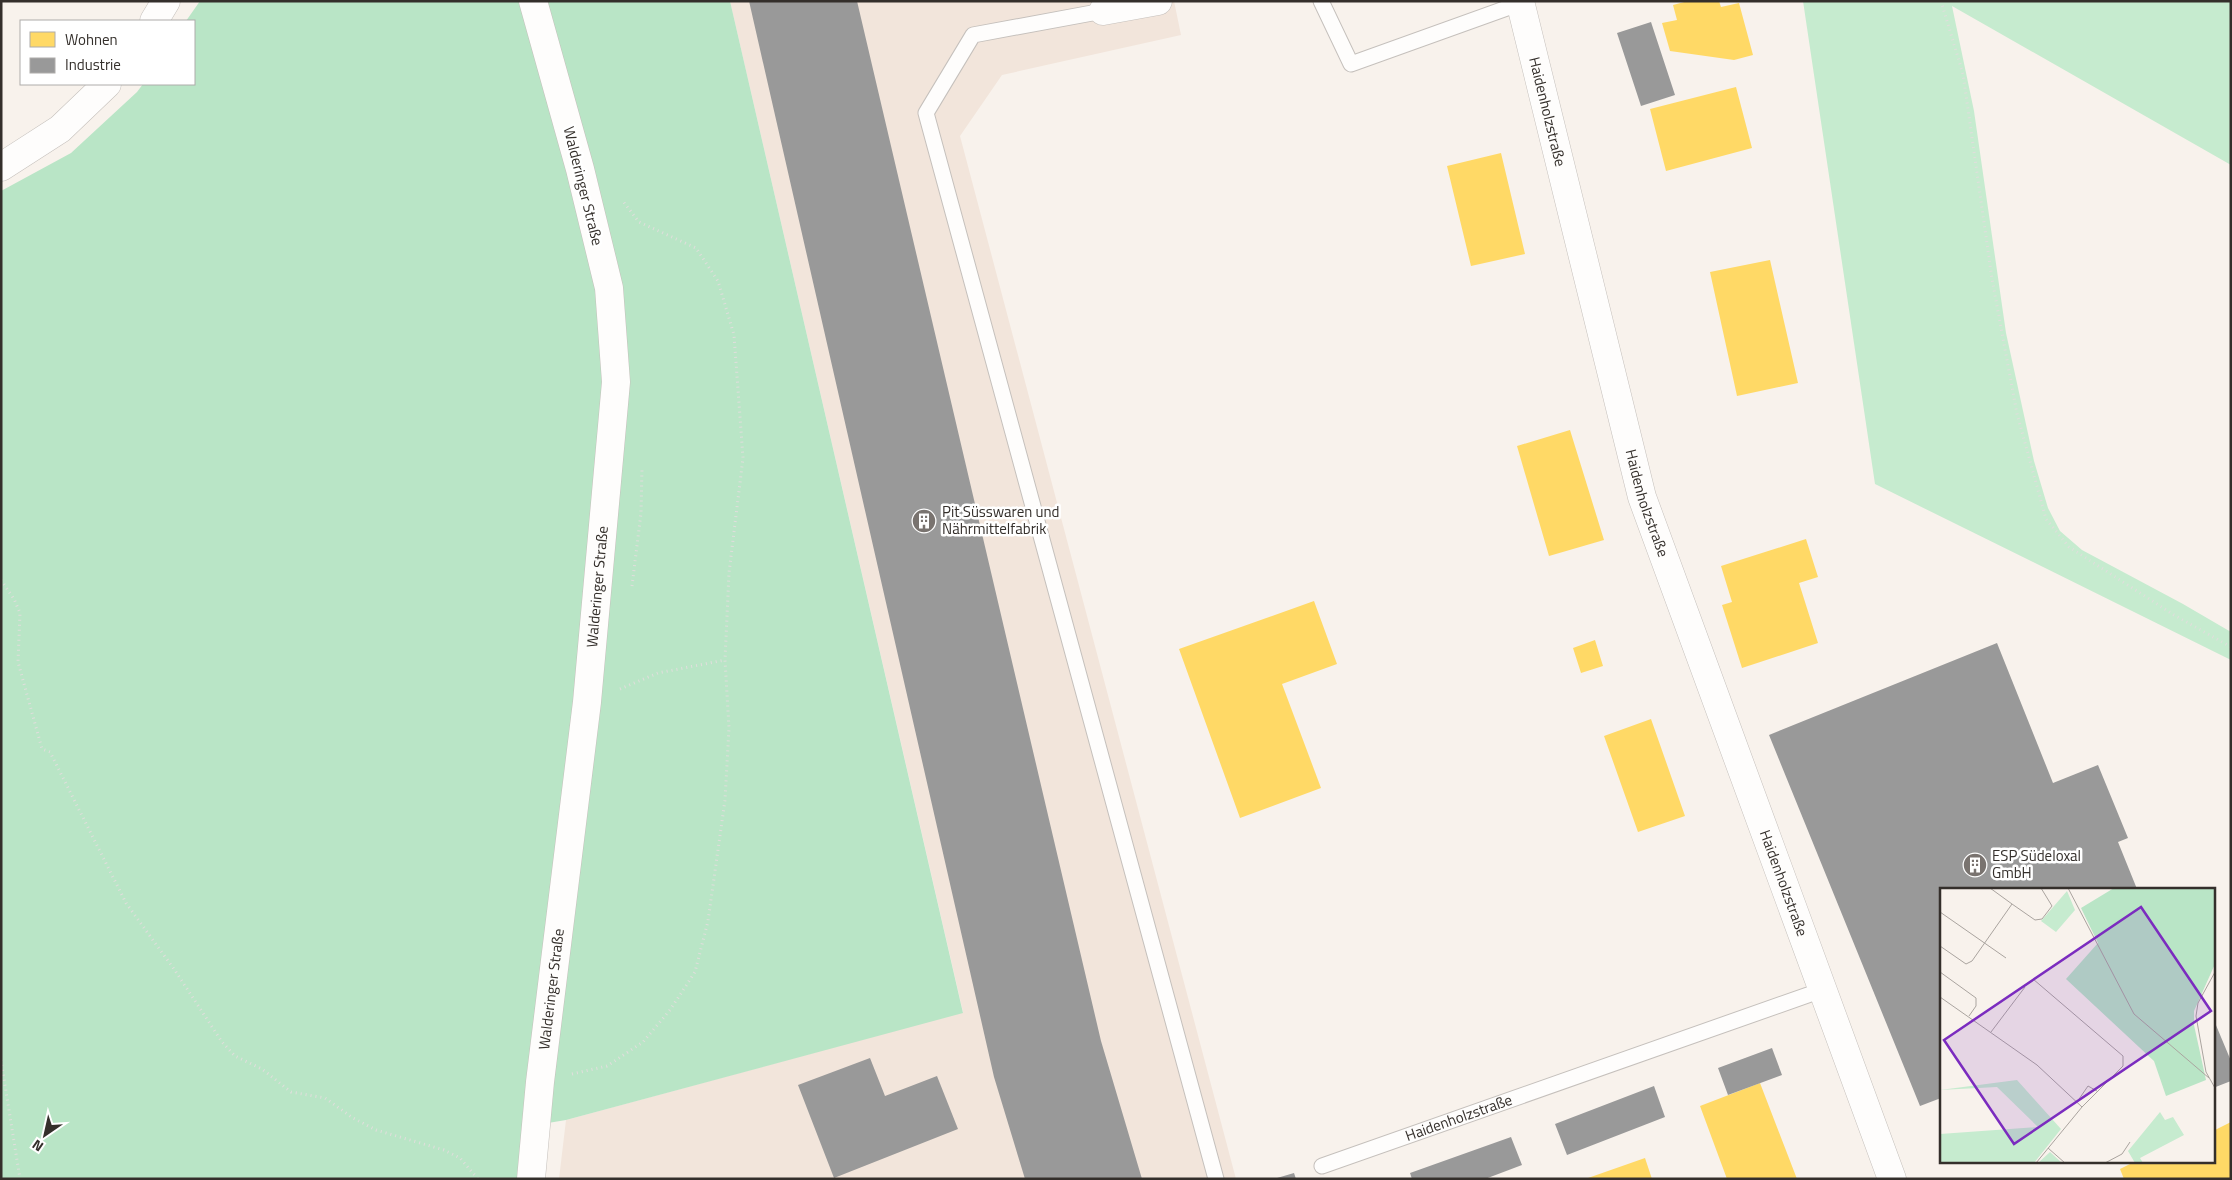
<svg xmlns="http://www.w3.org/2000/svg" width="2232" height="1180" font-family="'Titillium Web',sans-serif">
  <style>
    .built { fill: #f2e5db }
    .green { fill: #c6ebcf }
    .forest { fill: #b9e5c6 }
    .homes { fill: #ffd966 }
    .industry { fill: #999 }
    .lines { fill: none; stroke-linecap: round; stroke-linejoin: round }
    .lane-casing { stroke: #c5c0bc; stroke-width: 17 }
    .street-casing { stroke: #c5c0bc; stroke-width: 29 }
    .path { stroke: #e0dedc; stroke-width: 3; stroke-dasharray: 1 4; stroke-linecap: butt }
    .lane { stroke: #fefdfc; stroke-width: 15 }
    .street { stroke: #fefdfc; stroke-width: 28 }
    .labels { text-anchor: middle; stroke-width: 5; stroke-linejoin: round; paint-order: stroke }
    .street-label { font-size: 15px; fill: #342f2b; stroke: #fff }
    .poi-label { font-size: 15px; fill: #342f2b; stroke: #fff; text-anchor: start }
    .inset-road { fill: none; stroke: #aaa49f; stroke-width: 1 }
    .view { fill: #7b2cbf; fill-opacity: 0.15; stroke: #7b2cbf; stroke-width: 2.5 }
    .inset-edge { fill: none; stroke: #342f2b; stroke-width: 2.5 }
  </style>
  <rect width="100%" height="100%" fill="#f8f2ec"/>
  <path class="built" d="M730 1H1174L1181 35 1002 75 960 136 1236 1179H559L566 1120 963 1012Z"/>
  <path class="green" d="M1803 1H2231V165L1952 6 1974 111 2006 333 2034 461 2048 508 2060 531 2082 550 2183 604 2231 632V660L1875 484Z"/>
  <path class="forest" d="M200 1H730L963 1013 566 1120 524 1127 517 1179H1V191L71 153 137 92 143 84H194V21H186Z"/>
  <path class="homes" d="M1688 1H1719L1721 7 1739 3 1753 55 1734 60 1670 51 1662 23 1677 20 1673 5Z
    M1736 87 1752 148 1666 171 1650 109Z
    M1501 153 1525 254 1471 266 1447 166Z
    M1770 260 1798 383 1737 396 1710 272Z
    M1570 430 1604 540 1549 556 1517 446Z
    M1806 539 1818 577 1799 583 1818 643 1742 668 1722 605 1732 602 1721 566Z
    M1314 601 1337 664 1282 684 1321 788 1240 818 1179 649Z
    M1595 640 1603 666 1581 673 1573 648Z
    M1651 719 1685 816 1638 832 1604 736Z
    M1760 1083 1797 1179H1727L1700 1106Z
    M2231 1122V1179H2124L2120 1169 2136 1161H2213V1131Z
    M1645 1158 1652 1179H1588V1178Z"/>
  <path class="industry" d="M749 1H857L1101 1041 1142 1179H1025L994 1077Z
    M1651 22 1675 95 1641 106 1617 33Z
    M1997 643 2053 783 2098 765 2128 838 2118 842 2137 889H1941V1098L1920 1106 1769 735Z
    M2213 1018 2231 1061V1081L2213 1088Z
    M1772 1048 1782 1075 1728 1095 1718 1068Z
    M870 1058 885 1096 937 1076 958 1129 834 1178 798 1085Z
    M1654 1086 1665 1117 1567 1155 1555 1124Z
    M1511 1137 1522 1165 1485 1179H1412L1410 1173Z
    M1294 1173 1296 1179H1277V1178Z"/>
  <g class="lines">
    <g class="lane-casing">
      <g id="lane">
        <path d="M1321 1 1351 64 1521 3"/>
        <path d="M1103 11 973 35 926 113 1216 1179"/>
        <path id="s1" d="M1322 1166 1822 990"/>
      </g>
    </g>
    <g class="street-casing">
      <g id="street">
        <path id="s2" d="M1520 1 1642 497 1892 1179"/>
        <path d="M1103 11 1158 1"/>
        <path d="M154 21 166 1"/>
        <path d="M1 167 60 129 107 84"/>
        <path id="s3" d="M531 1179 540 1082 587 702 616 382 609 288 580 169 533 1"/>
      </g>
    </g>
    <path class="path" d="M1941 1 1963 74 1992 279 2017 414 2046 519 2069 547 2174 615 2231 647
      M1 580 14 599 20 613 18 662 42 749 50 752 126 903 174 969 222 1042 235 1056 262 1069 291 1092 325 1098 353 1118 376 1130 444 1150 460 1158 478 1179
      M632 586 641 513 642 468
      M620 689 658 673 725 660
      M1 1060 20 1179
      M572 1074 607 1066 643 1042 670 1010 695 972 708 921 725 800 729 728 725 660 729 573 743 458 734 335 718 281 696 248 639 222 622 200"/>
    <use href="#lane" class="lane"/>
    <use href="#street" class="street"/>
  </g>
  <defs>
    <g id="building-disc" transform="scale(1.25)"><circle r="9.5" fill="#79736f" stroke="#fff"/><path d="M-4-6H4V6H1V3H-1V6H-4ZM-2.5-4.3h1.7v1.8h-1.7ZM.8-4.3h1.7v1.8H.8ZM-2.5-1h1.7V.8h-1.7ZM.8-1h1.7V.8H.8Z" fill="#fff"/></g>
  </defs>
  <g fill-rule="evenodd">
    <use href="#building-disc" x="924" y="521"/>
    <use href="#building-disc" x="1975" y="865"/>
  </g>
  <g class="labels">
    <g class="street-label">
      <text dy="5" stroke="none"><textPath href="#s2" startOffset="114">Haidenholzstraße</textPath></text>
      <text transform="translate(583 186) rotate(76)" y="5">Walderinger Straße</text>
      <text dy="5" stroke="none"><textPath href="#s2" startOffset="518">Haidenholzstraße</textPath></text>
      <text dy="5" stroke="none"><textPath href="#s3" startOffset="596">Walderinger Straße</textPath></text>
      <text dy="5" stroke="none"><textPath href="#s2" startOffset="922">Haidenholzstraße</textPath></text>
      <text dy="5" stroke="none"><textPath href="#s3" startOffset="191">Walderinger Straße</textPath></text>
      <text dy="5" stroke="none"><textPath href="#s1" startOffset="145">Haidenholzstraße</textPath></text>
    </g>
    <g class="poi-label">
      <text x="942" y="517">Pit Süsswaren und<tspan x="942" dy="17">Nährmittelfabrik</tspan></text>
      <text x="1992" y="861">ESP Südeloxal<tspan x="1992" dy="17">GmbH</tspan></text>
    </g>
  </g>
  <g transform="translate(1940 888)">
    <rect width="275" height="275" fill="#f8f2ec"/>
    <path d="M127 3 135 22 116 44 101 33ZM77 192 121 241 94 275H0V246L98 239 57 199 0 202ZM220 224 225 232 233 229 244 247 200 270 203 275H195L188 263ZM110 264 122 275H98Z" fill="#c6ebcf"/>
    <path d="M174 0H275V76L254 123V137L266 192 226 208 214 173 126 91 158 55 141 20Z" fill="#b9e5c6"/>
    <path class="inset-road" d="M128 0 194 126 269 190M72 16 95 32 102 31 112 18 101 0M0 24 66 70M0 58 26 76 32 73 72 16 50 0M0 84 36 110V118L29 128M275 84 258 115 256 128 266 184 275 200M93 91 183 168V178L142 219 96 275M0 109 97 177 142 219M51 144 85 99M137 214 148 198 157 203M108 260 125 275M165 275 182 266 190 254"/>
    <path class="view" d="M201 19 271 123 74 256 4 152Z"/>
    <rect width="275" height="275" class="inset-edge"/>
  </g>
  <rect width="2232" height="1180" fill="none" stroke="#342f2b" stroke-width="5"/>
  <rect x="20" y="20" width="175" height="65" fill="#ffffff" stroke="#aeacaa"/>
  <rect x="30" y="32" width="25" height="15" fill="#ffd966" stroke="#aeacaa"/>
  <text x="65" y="45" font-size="15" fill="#342f2b">Wohnen</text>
  <rect x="30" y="58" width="25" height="15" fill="#999999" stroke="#aeacaa"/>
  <text x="65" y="70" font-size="15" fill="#342f2b">Industrie</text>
  <g transform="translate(45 1135) rotate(214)" stroke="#ffffff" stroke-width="4" paint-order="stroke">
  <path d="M0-4L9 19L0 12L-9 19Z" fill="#342f2b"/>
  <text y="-8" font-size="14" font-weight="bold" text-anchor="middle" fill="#342f2b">N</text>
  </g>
</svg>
